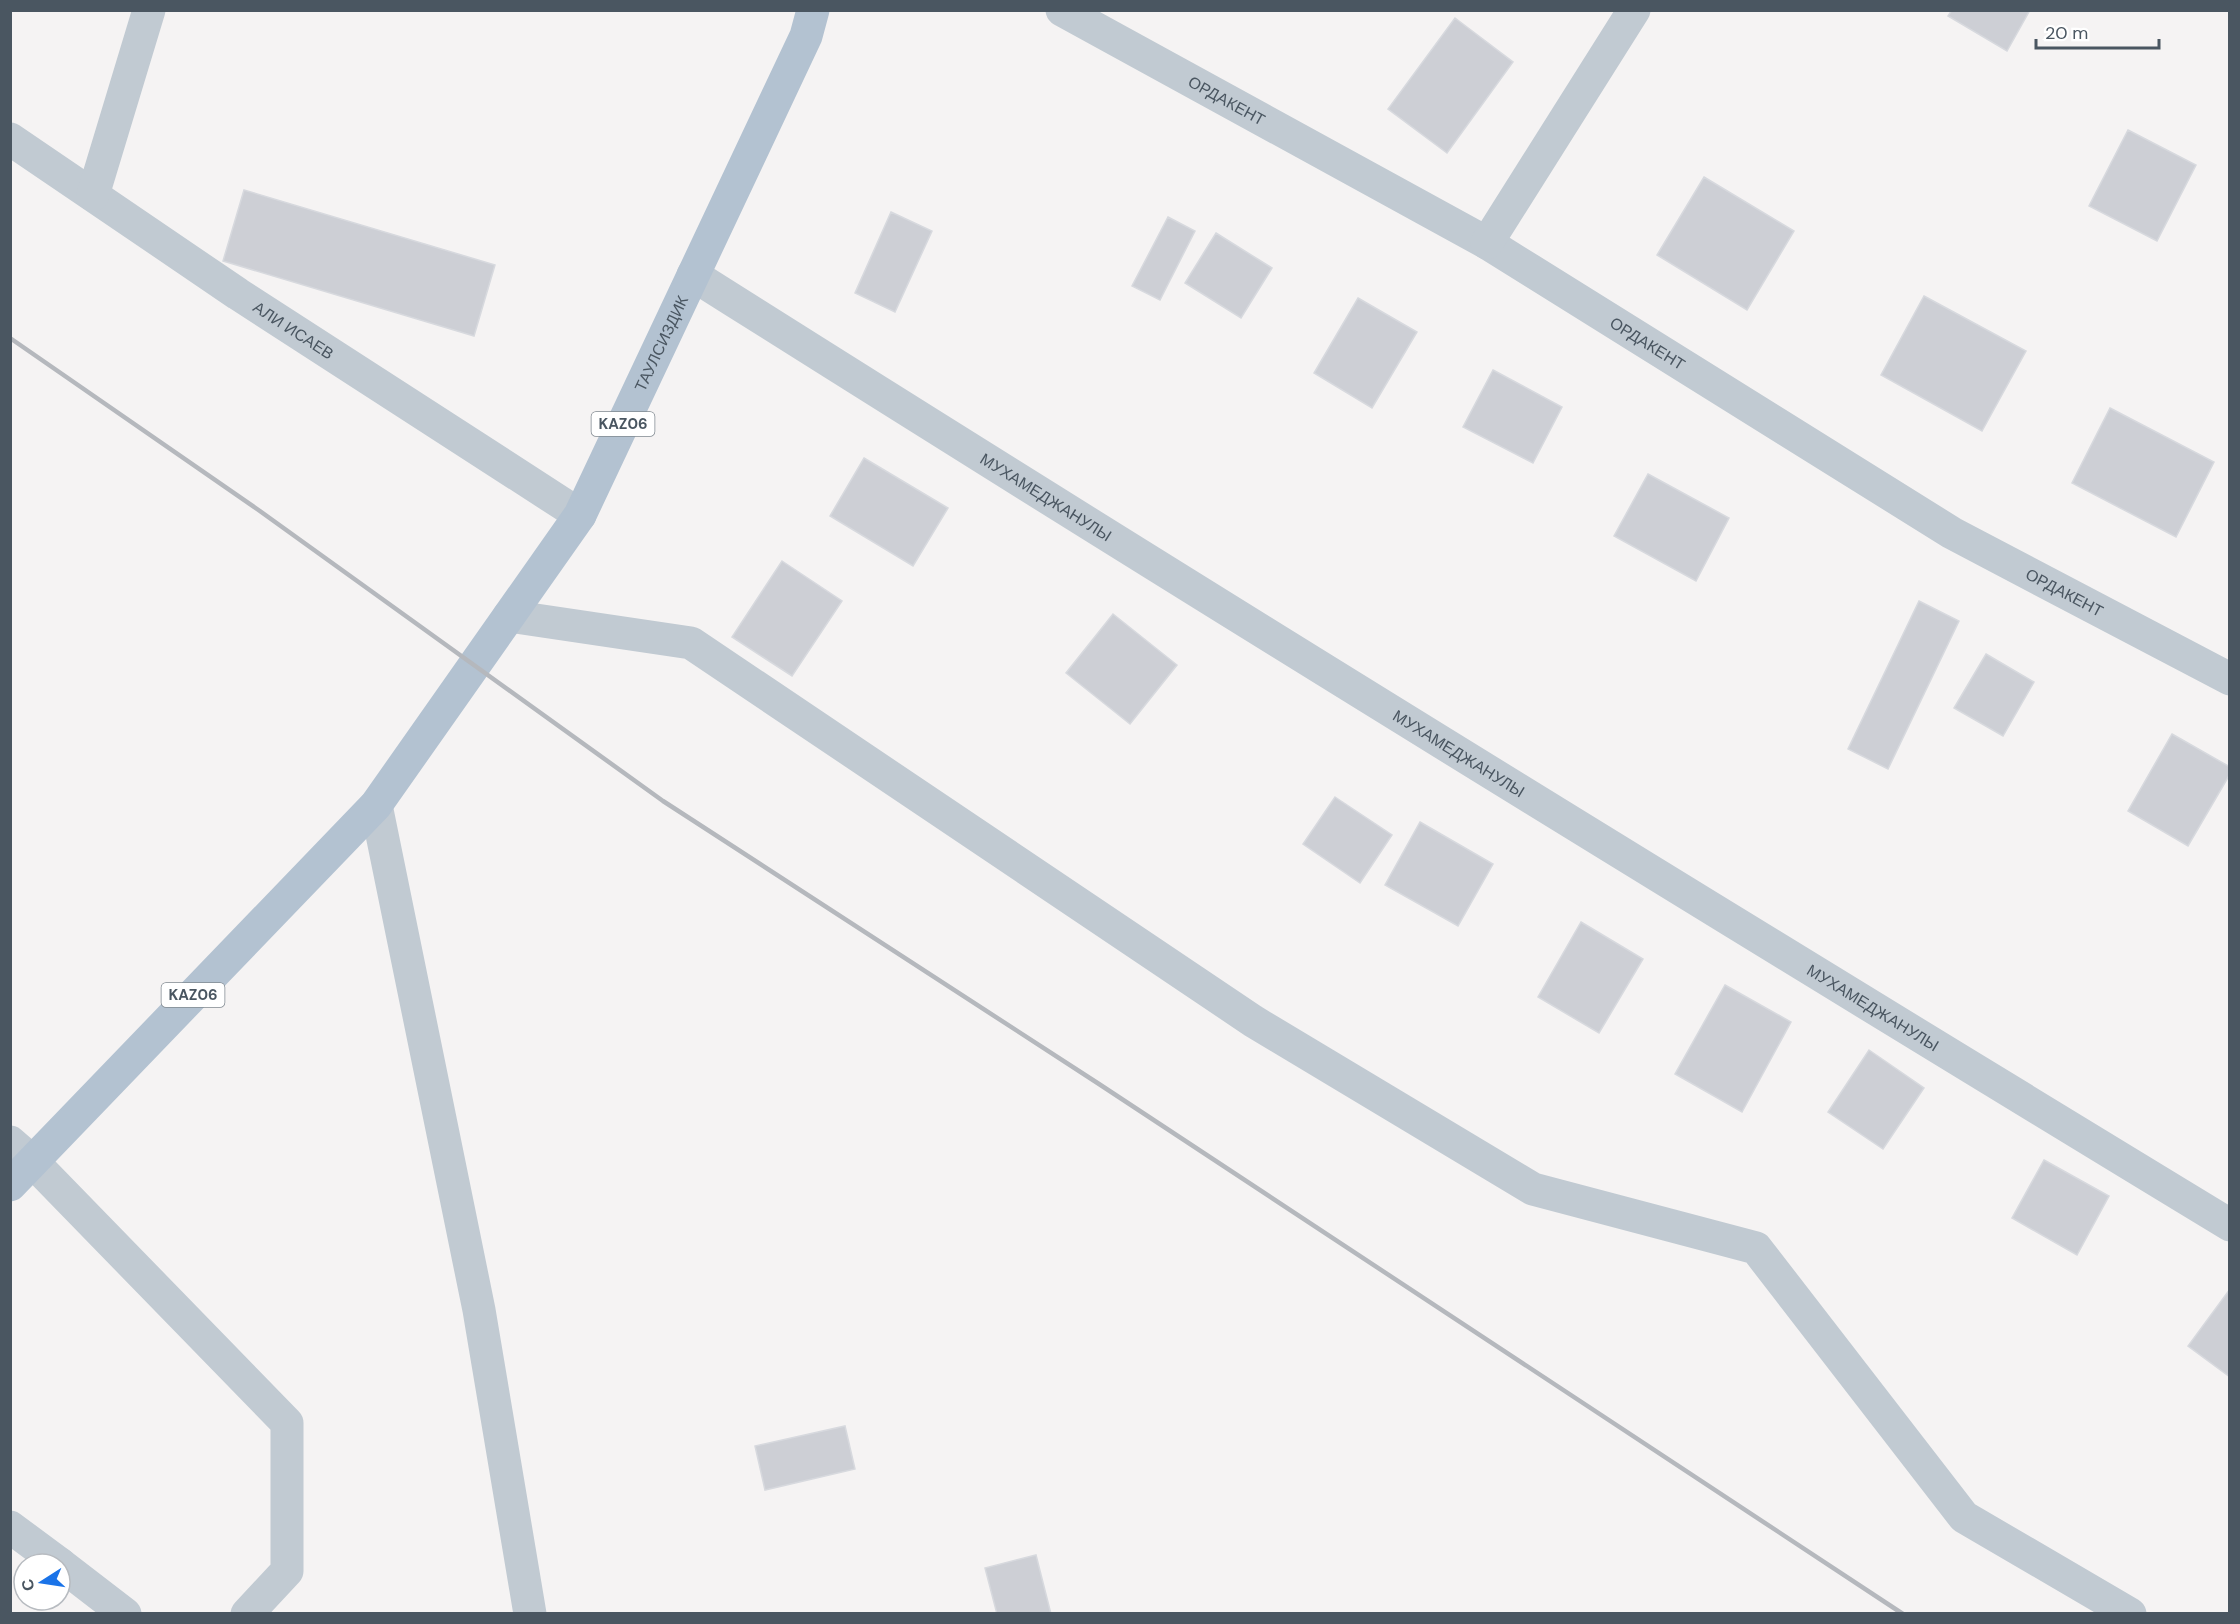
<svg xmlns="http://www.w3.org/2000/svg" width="2240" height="1624" font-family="'DM Sans',sans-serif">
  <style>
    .building { fill: #cdcfd5; stroke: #d7d9de; stroke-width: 1.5 }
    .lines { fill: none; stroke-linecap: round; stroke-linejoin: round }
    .minor { stroke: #c1cad2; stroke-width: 33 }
    .major { stroke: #b3c2d1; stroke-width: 33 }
    .rail { stroke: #b5b8bd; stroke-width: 4.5 }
    .labels { text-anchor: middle; stroke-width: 6; stroke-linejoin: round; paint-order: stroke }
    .shield { fill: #fff; stroke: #808990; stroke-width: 1.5 }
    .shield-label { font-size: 15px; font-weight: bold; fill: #4a5661 }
    .street-label { font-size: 16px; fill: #4a5661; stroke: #fff }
  </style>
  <rect width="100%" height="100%" fill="#f5f3f3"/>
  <path class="building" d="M1952 10H2030L2007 51 1948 16Z
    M1455 18 1513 62 1447 153 1388 109Z
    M2128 130 2196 165 2157 241 2089 206Z
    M1704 177 1794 231 1747 310 1657 255Z
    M244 190 495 265 474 336 223 261Z
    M891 212 932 231 895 312 855 293Z
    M1168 217 1195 231 1160 300 1132 286Z
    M1216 233 1272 268 1241 318 1185 283Z
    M1924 296 2026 351 1982 431 1881 375Z
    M1358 298 1417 332 1372 408 1314 373Z
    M1493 370 1562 407 1533 463 1463 427Z
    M2110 408 2214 462 2176 537 2072 483Z
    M864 458 948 508 913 566 830 516Z
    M1648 474 1729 518 1696 581 1614 536Z
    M782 561 842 601 792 676 732 637Z
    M1919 601 1959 621 1888 769 1848 749Z
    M1113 614 1177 665 1130 724 1066 673Z
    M1986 654 2034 682 2003 736 1954 708Z
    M2172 734 2230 767V774L2188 846 2128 811Z
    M1335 797 1392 835 1360 883 1303 844Z
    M1420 822 1493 864 1458 926 1385 885Z
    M1581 922 1643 959 1599 1033 1538 997Z
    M1725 985 1791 1022 1742 1112 1675 1074Z
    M1869 1050 1924 1088 1883 1149 1828 1112Z
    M2044 1160 2109 1196 2077 1255 2012 1218Z
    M2230 1289V1377L2188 1346Z
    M845 1426 855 1469 765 1490 755 1446Z
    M1036 1555 1051 1614H997L985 1568Z"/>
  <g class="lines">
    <g class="minor">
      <path id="s1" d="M1062 10 1487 243 1952 533 2230 679"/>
      <path id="s2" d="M10 139 238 294 580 515"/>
      <path d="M93 195 149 10"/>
      <path d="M1487 243 1634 10"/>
      <path id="s3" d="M693 275C1202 597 1715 912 2230 1225"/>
      <path d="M509 616 691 643 1253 1021 1533 1189 1756 1248 1964 1517 2130 1614"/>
      <path d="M376 805 479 1310 530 1614"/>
      <path d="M10 1142 33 1162 287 1423V1571L247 1614"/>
      <path d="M10 1527 60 1564"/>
      <path d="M60 1564 125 1614"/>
    </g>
    <path class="major" id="s4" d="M10 1185 376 805 580 515 806 36 813 10"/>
    <path class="rail" d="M10 338 257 509 663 801 1099 1084 1903 1614"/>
  </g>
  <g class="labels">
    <g class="shield">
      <rect x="591.5" y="412" width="63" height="24" rx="4.5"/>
      <rect x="161.5" y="983" width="63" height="24" rx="4.5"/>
    </g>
    <g class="shield-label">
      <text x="623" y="429">KAZ06</text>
      <text x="193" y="1000">KAZ06</text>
    </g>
    <g class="street-label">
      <text dy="6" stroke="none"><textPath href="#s1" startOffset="188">ОРДАКЕНТ</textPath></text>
      <text dy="6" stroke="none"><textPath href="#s2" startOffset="342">АЛИ ИСАЕВ</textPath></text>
      <text dy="6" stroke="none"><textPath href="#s4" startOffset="1072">ТАУЛСИЗДИК</textPath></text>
      <text dy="6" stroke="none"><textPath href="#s1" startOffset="674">ОРДАКЕНТ</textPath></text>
      <text dy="6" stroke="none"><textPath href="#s3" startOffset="417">МУХАМЕДЖАНУЛЫ</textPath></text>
      <text dy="6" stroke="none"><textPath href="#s1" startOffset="1160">ОРДАКЕНТ</textPath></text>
      <text dy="6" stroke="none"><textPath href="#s3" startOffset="903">МУХАМЕДЖАНУЛЫ</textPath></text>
      <text dy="6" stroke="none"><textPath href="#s3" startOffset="1389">МУХАМЕДЖАНУЛЫ</textPath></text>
    </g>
  </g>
  <rect width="2240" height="1624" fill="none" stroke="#4a5661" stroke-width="24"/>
  <g transform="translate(42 1582) rotate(258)"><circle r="28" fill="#ffffff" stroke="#b7bbc0" stroke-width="1.5"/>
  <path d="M0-4.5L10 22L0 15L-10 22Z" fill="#1a73e8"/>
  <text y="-9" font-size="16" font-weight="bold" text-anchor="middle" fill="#4a5661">С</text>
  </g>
  <path d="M2036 39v9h123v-9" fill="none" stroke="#4a5661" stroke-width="3"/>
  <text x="2045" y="39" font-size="18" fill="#4a5661" stroke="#ffffff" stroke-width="4.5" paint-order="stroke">20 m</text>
</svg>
